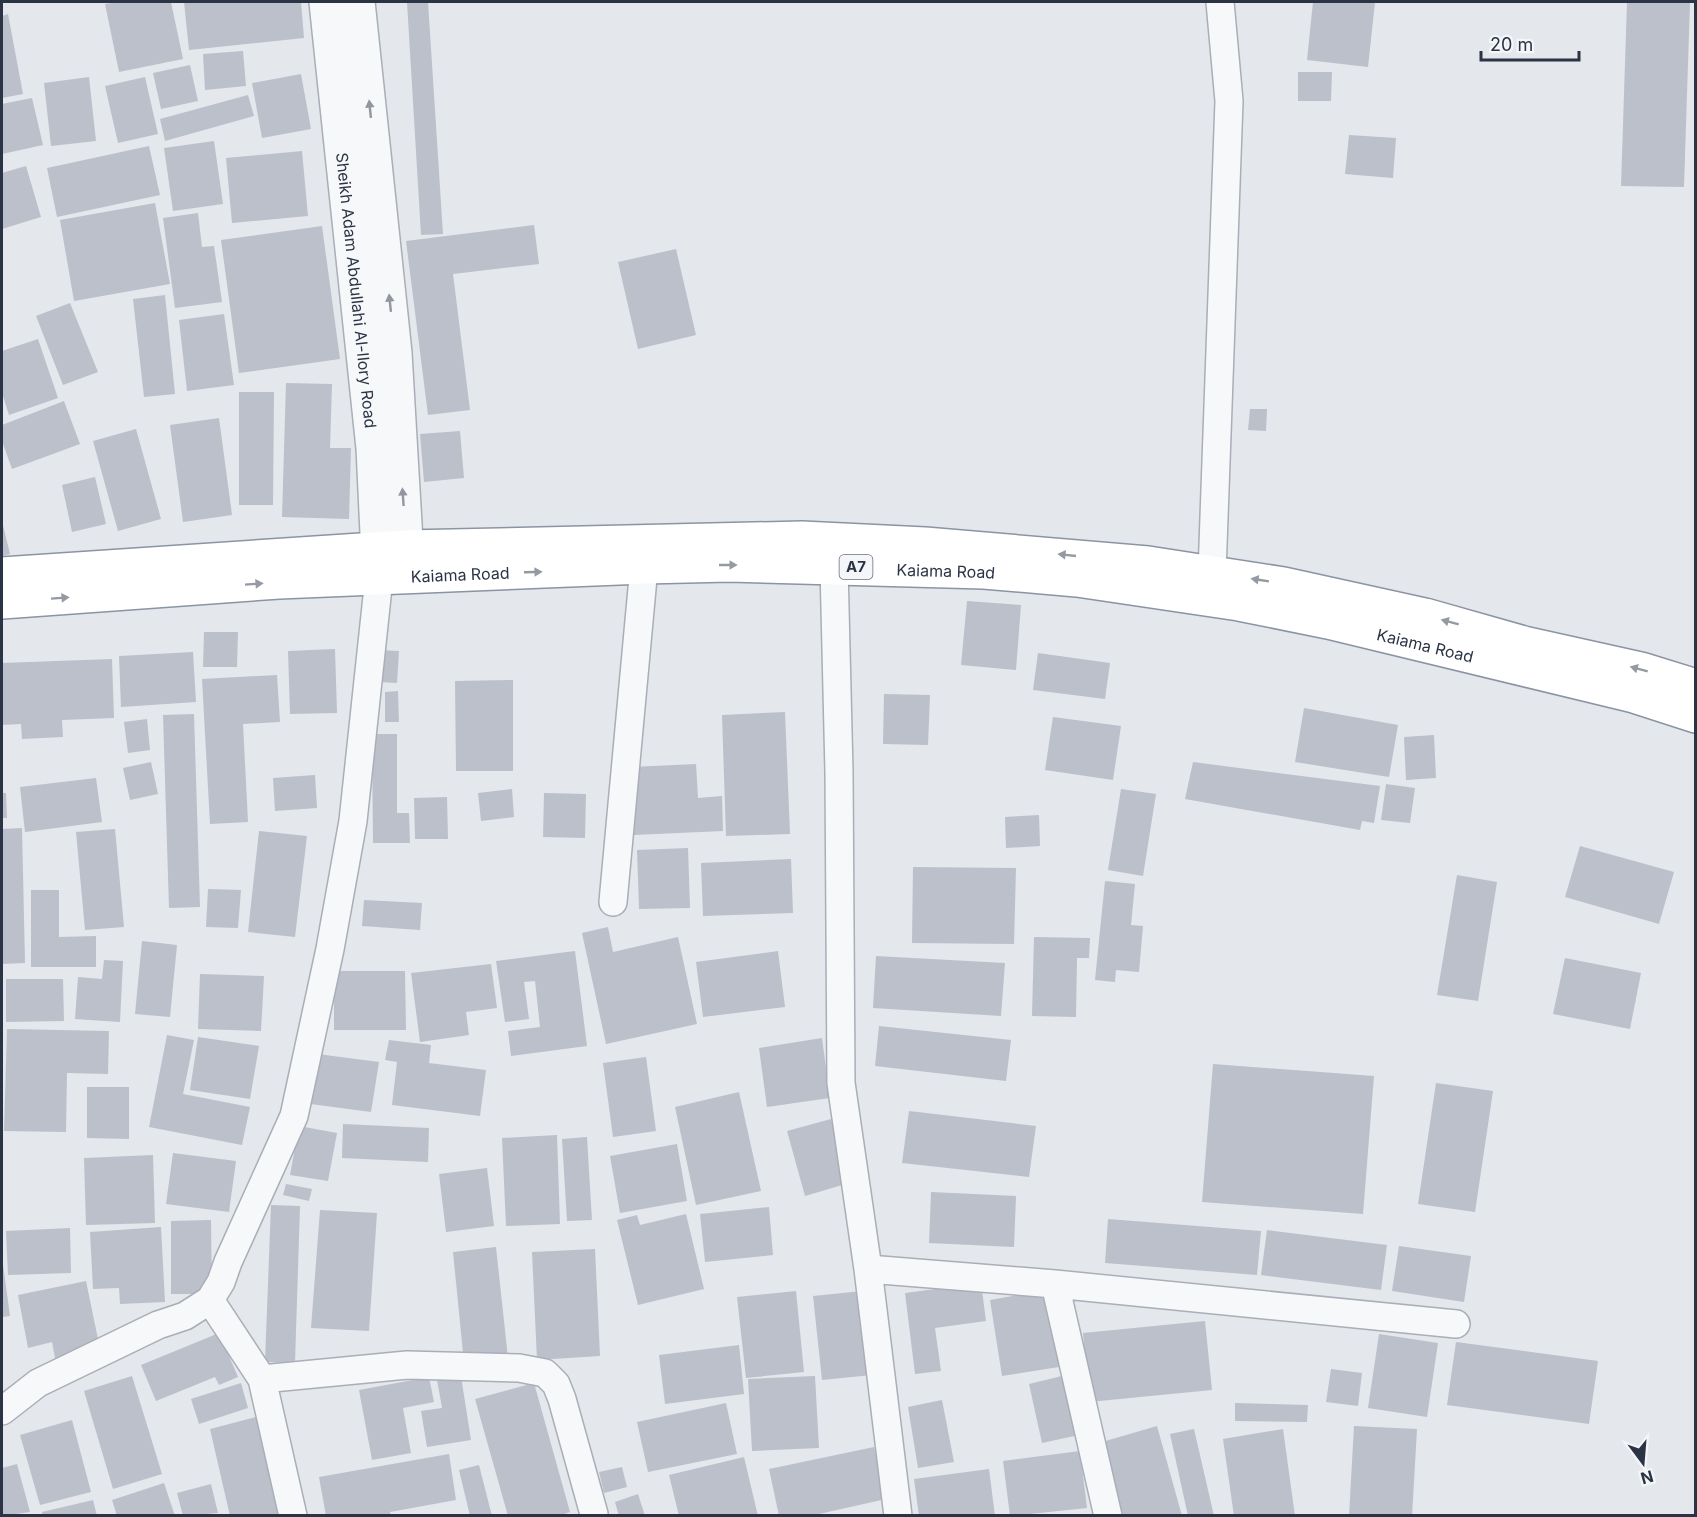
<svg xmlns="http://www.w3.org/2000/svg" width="1697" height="1517" font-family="Inter,sans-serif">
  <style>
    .building { fill: #bbc0ca }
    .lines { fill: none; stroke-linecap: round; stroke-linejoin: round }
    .minor-casing { stroke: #a9aeb7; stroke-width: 30 }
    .tertiary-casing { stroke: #a9aeb7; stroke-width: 36 }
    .trunk-casing { stroke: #8b94a3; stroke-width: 36 }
    .minor { stroke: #f7f8fa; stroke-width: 27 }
    .tertiary { stroke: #f7f8fa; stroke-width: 33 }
    .trunk { stroke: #fff; stroke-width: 33 }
    .oneway { fill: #9196a0 }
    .oneway2 { fill: #959aa2 }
    .labels { text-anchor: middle; stroke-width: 4.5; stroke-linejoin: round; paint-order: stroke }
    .shield { fill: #f4f6f9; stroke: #676e7b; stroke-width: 1.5 }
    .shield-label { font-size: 15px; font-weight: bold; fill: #2b3445 }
    .street-label { font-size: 16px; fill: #2b3445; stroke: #f4f6f9 }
  </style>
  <rect width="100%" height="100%" fill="#e4e7ec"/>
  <path class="building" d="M119 2H171L183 59 119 72 105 4Z
    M184 2H301L304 38 189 50Z
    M407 2H428L443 234 421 235Z
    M1313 2H1375L1368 67 1307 60Z
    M1627 2H1690L1684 187 1621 186Z
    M8 14 23 94 2 98V16Z
    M243 51 246 86 205 90 203 54Z
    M190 65 198 101 161 109 153 73Z
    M1298 72H1332L1331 101H1298Z
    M301 74 311 129 262 138 252 83Z
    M89 77 96 141 51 146 44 83Z
    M145 77 158 134 118 143 105 86Z
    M248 95 254 116 165 141 160 119Z
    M32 98 43 145 2 154V104Z
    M1349 135 1396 138 1393 178 1345 174Z
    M214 141 223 204 173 211 164 148Z
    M149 146 160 195 57 217 47 168Z
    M302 151 308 216 232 223 226 158Z
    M26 166 41 217 2 229V173Z
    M155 203 170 284 74 301 60 220Z
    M198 213 202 247 214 246 222 302 175 308 163 218Z
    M534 225 539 264 453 274 470 410 428 415 406 241Z
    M322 226 340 359 239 373 221 240Z
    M676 249 696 335 638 349 618 262Z
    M165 295 175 394 144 397 133 299Z
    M70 303 98 372 63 385 36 316Z
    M224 314 234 385 187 391 179 320Z
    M38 339 58 398 9 415 2 393V351Z
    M286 383 332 384 330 448H351L349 519 282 517Z
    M239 392H274L273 505H239Z
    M64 401 80 444 12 469 2 441V425Z
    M1250 409H1267L1266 431 1248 430Z
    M219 418 232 515 183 522 170 425Z
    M136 429 161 519 118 531 93 441Z
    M460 431 464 478 424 482 420 434Z
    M95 477 106 524 72 532 62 485Z
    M2 521 10 554 2 556Z
    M967 601 1021 605 1016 670 961 665Z
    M204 632H238L237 667H203Z
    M335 649 337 713 290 714 288 651Z
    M379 650 399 651 397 683 377 682Z
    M193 652 196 702 121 707 119 656Z
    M1038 653 1110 663 1105 699 1033 690Z
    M112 659 114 718 62 720 63 737 22 739 21 724 2 725V663Z
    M277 675 280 722 243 724 248 822 210 824 202 679Z
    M513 680V771H456L455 681Z
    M398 691 399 722H385V692Z
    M884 694 930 695 928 745 883 744Z
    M1304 708 1398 725 1389 777 1295 762Z
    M785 712 790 834 726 836 722 715Z
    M194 714 200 907 169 908 163 715Z
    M1053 717 1121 726 1113 780 1045 770Z
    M147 719 150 750 128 753 124 722Z
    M372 734H397V813H409L410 843H373Z
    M1434 735 1436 778 1406 780 1404 737Z
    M151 762 158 794 130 800 123 768Z
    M1193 762 1380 786 1374 823 1362 821 1360 830 1185 799Z
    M696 764 698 798 722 796 723 831 634 835 631 767Z
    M315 775 317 808 275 811 273 778Z
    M96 778 102 822 25 832 20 787Z
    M1386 784 1415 788 1410 823 1381 820Z
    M512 789 514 817 481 821 478 793Z
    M1121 789 1156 794 1143 876 1108 870Z
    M2 793H6L7 818H2Z
    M544 793 586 794 585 838 543 837Z
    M447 797 448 839H415L414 798Z
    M1039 815 1040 846 1006 848 1005 817Z
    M22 828 25 963 2 964V829Z
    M115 829 124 927 85 930 76 832Z
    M259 831 307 836 295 937 248 932Z
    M1580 846 1674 872 1659 924 1565 897Z
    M688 848 690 908 639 909 637 850Z
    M791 859 793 913 703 916 701 863Z
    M913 867 1016 868 1014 944 912 943Z
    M1457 875 1497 882 1478 1001 1437 995Z
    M1105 881 1135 884 1131 925 1143 926 1139 972 1116 970 1115 982 1095 980Z
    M208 889 241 890 238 928 206 927Z
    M31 890H59V937L96 936V967H31Z
    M364 900 422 903 420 930 362 926Z
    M608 927 613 952 678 937 697 1024 606 1044 582 933Z
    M1034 937 1090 938 1089 958H1077L1076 1017 1032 1016Z
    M142 941 177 945 170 1017 135 1014Z
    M575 951 587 1046 511 1056 508 1031 540 1027 535 981 524 982 529 1019 505 1022 496 961Z
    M778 951 785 1007 703 1017 696 962Z
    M876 956 1005 963 1001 1016 873 1008Z
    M1565 958 1641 973 1630 1029 1553 1014Z
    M104 960 123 961 120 1022 75 1019 78 977 102 979Z
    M491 964 497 1008 466 1012 469 1035 420 1042 411 973Z
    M334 971H405L406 1030H334Z
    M200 974 264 976 261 1031 198 1029Z
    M6 979H63L64 1021 6 1022Z
    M879 1026 1011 1040 1006 1081 875 1066Z
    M7 1029 109 1031 108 1074 67 1073 66 1132 4 1131Z
    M167 1035 194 1040 183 1094 250 1107 242 1145 149 1127Z
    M198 1037 259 1046 250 1099 190 1090Z
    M822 1038 830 1098 767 1107 759 1048Z
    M389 1040 431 1045 429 1063 486 1070 480 1116 392 1105 397 1062 385 1060Z
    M310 1053 379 1062 371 1112 303 1103Z
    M646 1057 656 1131 613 1137 603 1063Z
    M1213 1064 1374 1076 1363 1214 1202 1202Z
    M1436 1083 1493 1091 1475 1212 1418 1204Z
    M87 1087H129V1139L87 1138Z
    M739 1092 761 1191 696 1205 675 1107Z
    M909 1111 1036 1126 1029 1177 902 1163Z
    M831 1119 849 1183 805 1196 787 1131Z
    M343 1124 429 1128 428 1162 342 1158Z
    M299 1126 337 1133 328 1181 290 1175Z
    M557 1135 560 1224 506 1226 502 1138Z
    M587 1137 592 1220 567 1221 562 1139Z
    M677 1144 687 1201 620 1213 610 1156Z
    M173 1153 236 1161 229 1212 166 1204Z
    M153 1155 155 1223 86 1225 84 1158Z
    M487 1168 494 1226 446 1232 439 1174Z
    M286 1184 312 1189 309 1201 283 1195Z
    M931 1192 1016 1196 1014 1247 929 1243Z
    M271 1205 300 1206 295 1363 265 1362Z
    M769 1207 773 1255 705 1262 700 1214Z
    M320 1210 377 1213 369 1331 311 1328Z
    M686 1214 704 1289 638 1305 617 1220 637 1215 640 1225Z
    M1108 1219 1261 1231 1257 1275 1105 1263Z
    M211 1220 212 1294H171V1221Z
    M161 1227 165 1302 120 1304 119 1288 93 1289 90 1232Z
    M70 1228 71 1273 8 1275 6 1231Z
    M1267 1230 1387 1245 1381 1290 1261 1275Z
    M1399 1246 1471 1256 1464 1302 1392 1291Z
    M496 1247 508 1358 464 1363 453 1252Z
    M595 1249 600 1356 537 1360 532 1252Z
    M2 1257 10 1316 2 1317Z
    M86 1281 100 1349 55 1358 52 1342 28 1348 18 1295Z
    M981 1283 986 1321 935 1328 941 1371 915 1374 905 1293Z
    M1047 1290 1059 1367 1002 1376 990 1300Z
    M796 1291 804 1372 746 1378 737 1297Z
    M862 1291 872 1375 822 1380 813 1296Z
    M1205 1321 1212 1390 1089 1402 1083 1333Z
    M219 1333 238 1377 219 1385 215 1377 156 1401 141 1365Z
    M1379 1334 1438 1343 1427 1417 1368 1408Z
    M1456 1342 1598 1361 1589 1424 1447 1405Z
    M739 1345 744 1394 665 1404 659 1355Z
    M1331 1369 1362 1373 1358 1406 1326 1402Z
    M460 1370 471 1440 427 1447 421 1411 442 1408 436 1374Z
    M1066 1375 1079 1435 1042 1443 1029 1384Z
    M132 1376 162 1474 113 1489 84 1391Z
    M815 1376 819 1448 752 1451 748 1379Z
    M429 1377 434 1402 403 1408 411 1453 372 1460 359 1390Z
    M241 1383 248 1408 199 1424 191 1399Z
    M534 1383 570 1512 559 1516H508L475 1399Z
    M942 1400 954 1462 918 1468 908 1407Z
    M726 1403 737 1454 648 1472 637 1422Z
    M1235 1403 1308 1405 1307 1422 1235 1421Z
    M260 1416 284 1516H230L210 1429Z
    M72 1420 91 1492 40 1505 20 1435Z
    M1157 1426 1182 1516H1123L1102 1442Z
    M1354 1426 1417 1429 1412 1516H1349Z
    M1194 1429 1214 1516H1188L1170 1434Z
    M1283 1429 1295 1516H1234L1223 1439Z
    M874 1447 886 1499 810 1516H779L769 1469Z
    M1080 1451 1087 1508 1010 1516 1003 1461Z
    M449 1454 456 1500 390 1512 391 1516H326L319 1477Z
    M744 1457 758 1516H679L669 1475Z
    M17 1464 30 1512 2 1516V1468Z
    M479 1465 492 1516H470L459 1470Z
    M622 1467 627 1487 604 1493 599 1472Z
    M989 1469 995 1516H919L914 1479Z
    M164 1483 175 1516H117L112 1500Z
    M211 1484 218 1513 183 1516 177 1493Z
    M638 1494 645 1516H619L615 1502Z
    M93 1500 97 1516H43L42 1512Z"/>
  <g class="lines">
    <g class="minor-casing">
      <path id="minor" d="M834 567 839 772 841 1083 868 1269 898 1516
        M1212 573 1229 101 1220 2
        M613 902 644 567
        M868 1269 1055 1284 1456 1324
        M1055 1284 1108 1516
        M210 1300 262 1379 293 1516
        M262 1379 407 1365 519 1368 545 1373 556 1384 562 1399 594 1514
        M2 1411 38 1383 158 1325 185 1316 210 1300 221 1282 228 1262 294 1116 330 949 353 821 379 578"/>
    </g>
    <g class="tertiary-casing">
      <g id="tertiary">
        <path id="s1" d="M326 2 373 448 379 576"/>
        <path d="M358 2 395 353 408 575"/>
      </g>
    </g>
    <g class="trunk-casing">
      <g id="trunk">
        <path d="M2 574 406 547 802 538 925 544 1148 563 1284 584 1425 615 1524 643 1641 669 1696 686"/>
        <path id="s2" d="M2 602 279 582 644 567 729 565 984 572 1077 580 1239 604 1328 622 1634 696 1696 716"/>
      </g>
    </g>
    <use href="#minor" class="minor"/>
    <use href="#tertiary" class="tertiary"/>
    <use href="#trunk" class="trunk"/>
  </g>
  <defs><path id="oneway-solid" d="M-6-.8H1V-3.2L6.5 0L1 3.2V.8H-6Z" transform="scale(1.5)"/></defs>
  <g class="oneway">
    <use href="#oneway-solid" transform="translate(370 109) rotate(-96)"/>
    <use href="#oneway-solid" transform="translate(390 303) rotate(-96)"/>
    <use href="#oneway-solid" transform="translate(403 497) rotate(-94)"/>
  </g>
  <g class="oneway2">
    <use href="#oneway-solid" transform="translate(1067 555) rotate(-174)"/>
    <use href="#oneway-solid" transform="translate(728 565)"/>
    <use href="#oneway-solid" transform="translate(533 572) rotate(-2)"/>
    <use href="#oneway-solid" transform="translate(1260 580) rotate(-171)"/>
    <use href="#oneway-solid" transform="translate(254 584) rotate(-4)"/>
    <use href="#oneway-solid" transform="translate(60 598) rotate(-4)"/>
    <use href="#oneway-solid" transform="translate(1450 622) rotate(-165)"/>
    <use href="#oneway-solid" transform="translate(1639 669) rotate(-165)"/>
  </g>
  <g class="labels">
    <rect class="shield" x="839.5" y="555" width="33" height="24" rx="4.5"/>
    <g class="shield-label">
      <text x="856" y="572">A7</text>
    </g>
    <g class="street-label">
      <text dy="6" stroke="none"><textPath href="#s1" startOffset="290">Sheikh Adam Abdullahi Al-Ilory Road</textPath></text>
      <text dy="6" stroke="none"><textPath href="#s2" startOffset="945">Kaiama Road</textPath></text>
      <text dy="6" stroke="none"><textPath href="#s2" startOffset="459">Kaiama Road</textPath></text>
      <text dy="6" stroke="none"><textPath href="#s2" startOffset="1431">Kaiama Road</textPath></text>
    </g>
  </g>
  <rect width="1697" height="1517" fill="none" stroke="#2b3445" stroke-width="6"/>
  <g transform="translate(1643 1463) rotate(164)" stroke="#f4f6f9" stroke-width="4.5" paint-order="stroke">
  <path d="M0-4.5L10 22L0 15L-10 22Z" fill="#2b3445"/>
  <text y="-9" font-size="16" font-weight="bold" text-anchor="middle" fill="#2b3445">N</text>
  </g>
  <path d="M1481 51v9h98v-9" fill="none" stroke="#2b3445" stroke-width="3"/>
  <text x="1490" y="51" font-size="18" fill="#2b3445" stroke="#f4f6f9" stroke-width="4.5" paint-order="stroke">20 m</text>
</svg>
